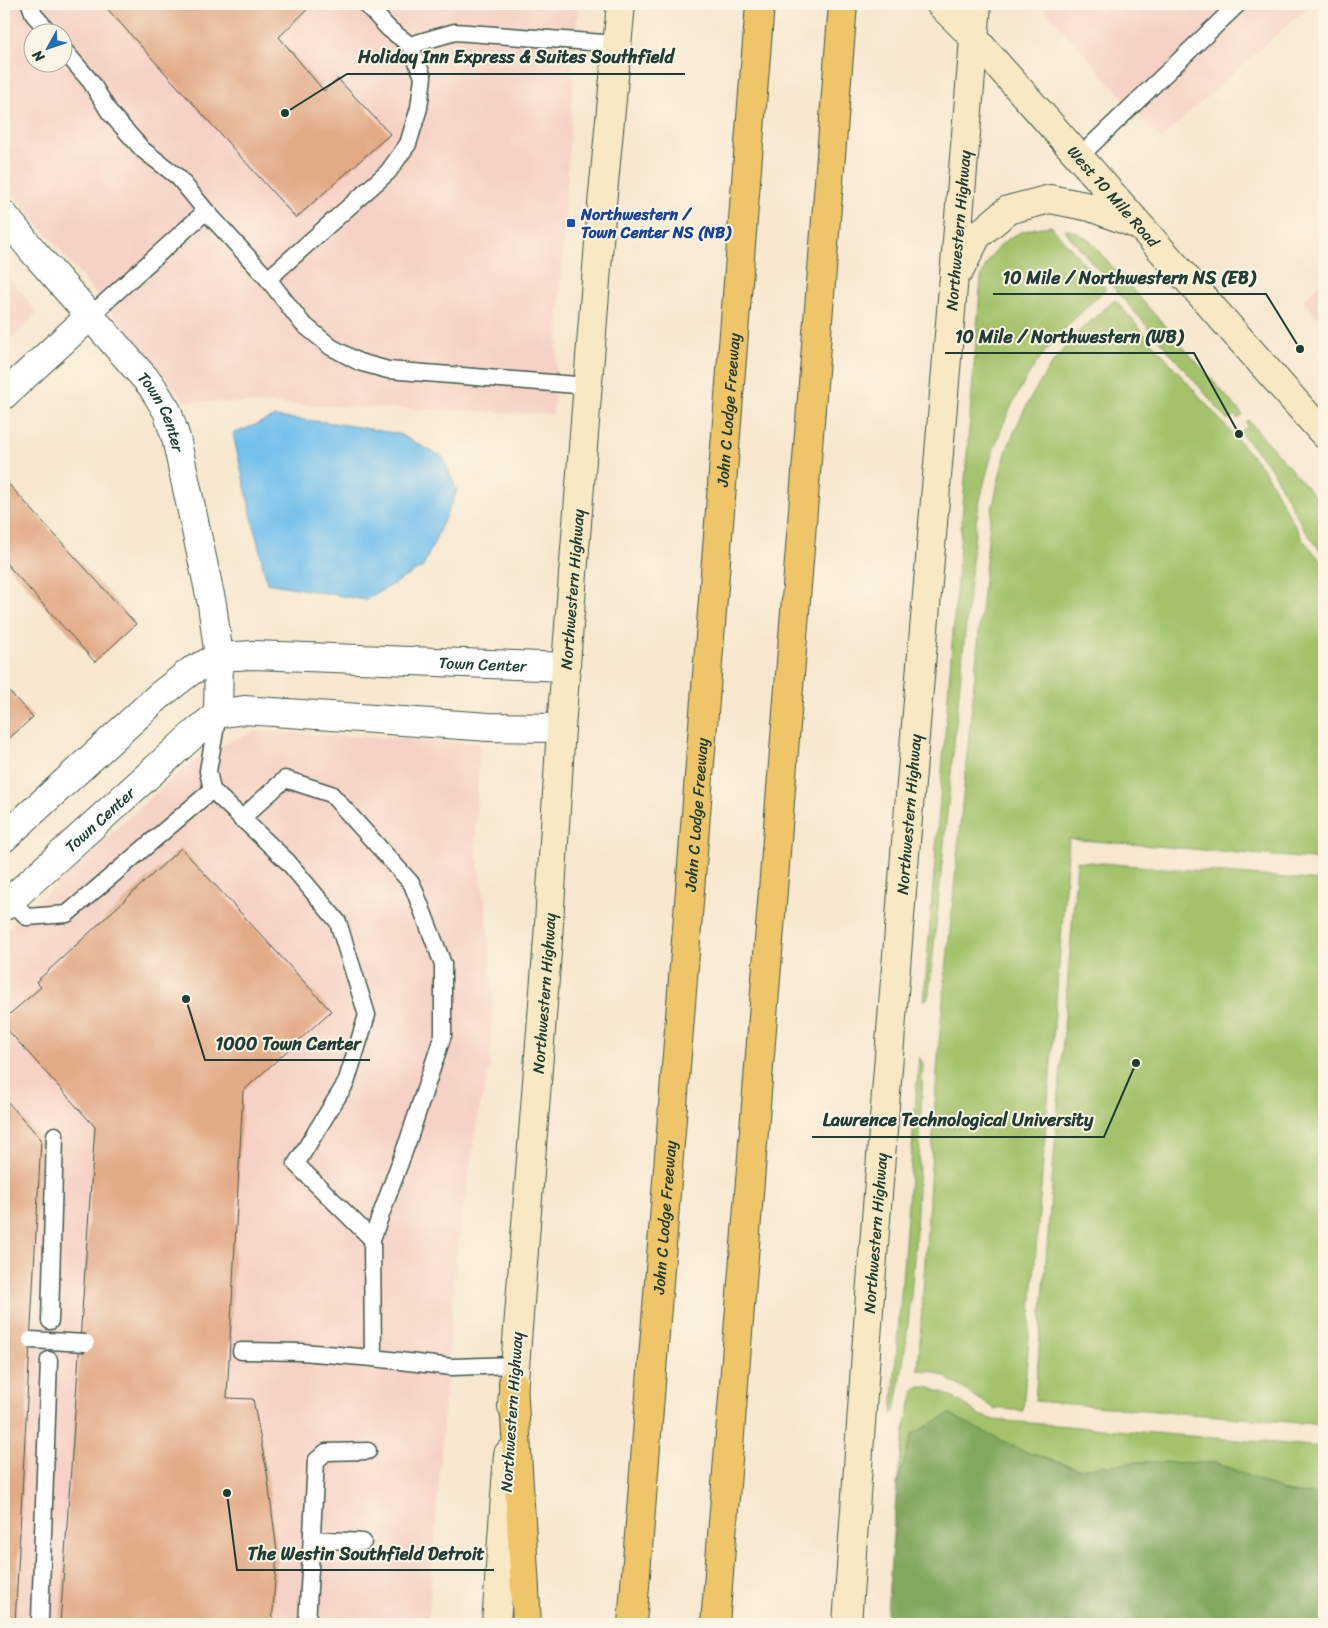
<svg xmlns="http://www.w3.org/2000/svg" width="1328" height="1628" font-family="Sriracha,sans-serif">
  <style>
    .built { fill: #f6d1c5; fill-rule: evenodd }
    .green { fill: #a3c26a; stroke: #61804f }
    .forest { fill: #82a85e; stroke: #507249 }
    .water { fill: #72c0ec; stroke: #487e90 }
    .building { fill: #e2ab88 }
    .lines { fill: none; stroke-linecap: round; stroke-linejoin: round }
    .lane-casing { stroke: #3f564b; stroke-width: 19 }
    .street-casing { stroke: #3f564b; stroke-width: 30 }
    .secondary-casing { stroke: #3f564b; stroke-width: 30 }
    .highway-casing { stroke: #3f564b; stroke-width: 30 }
    .lane { stroke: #fff; stroke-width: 16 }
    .street { stroke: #fff; stroke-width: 28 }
    .secondary { stroke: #f8e8c3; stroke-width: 28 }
    .highway { stroke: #eec569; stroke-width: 28 }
    .lane-bridge-casing { stroke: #3f564b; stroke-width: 19; stroke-linecap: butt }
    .lane-bridge { stroke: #fff; stroke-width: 16 }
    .transit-dot { fill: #1a4fb4; stroke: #fcf5e5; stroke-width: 2 }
    .labels { text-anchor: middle; stroke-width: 4; stroke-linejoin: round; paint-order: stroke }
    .street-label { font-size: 16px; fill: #1f3d34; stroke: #fcf5e5 }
    .transit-label { font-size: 16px; font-weight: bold; fill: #164399; stroke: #fcf5e5; text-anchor: start }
    .leader { fill: none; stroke: #1f3d34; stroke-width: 2 }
    .callout-dot { fill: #1f3d34; stroke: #fcf5e5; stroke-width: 2 }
    .callout-label { font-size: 18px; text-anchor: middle; font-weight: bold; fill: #1f3d34; stroke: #fcf5e5; stroke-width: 4; stroke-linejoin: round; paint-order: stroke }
  </style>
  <rect width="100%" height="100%" fill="#fcf5e5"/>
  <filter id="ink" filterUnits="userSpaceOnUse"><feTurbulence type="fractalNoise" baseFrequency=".02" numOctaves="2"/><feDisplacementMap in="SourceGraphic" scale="10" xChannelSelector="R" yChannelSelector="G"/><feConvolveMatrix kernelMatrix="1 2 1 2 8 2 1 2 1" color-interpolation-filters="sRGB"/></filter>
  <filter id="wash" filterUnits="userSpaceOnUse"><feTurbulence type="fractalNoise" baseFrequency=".0096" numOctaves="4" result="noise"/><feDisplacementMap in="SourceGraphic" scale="20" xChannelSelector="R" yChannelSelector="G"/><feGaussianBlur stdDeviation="1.12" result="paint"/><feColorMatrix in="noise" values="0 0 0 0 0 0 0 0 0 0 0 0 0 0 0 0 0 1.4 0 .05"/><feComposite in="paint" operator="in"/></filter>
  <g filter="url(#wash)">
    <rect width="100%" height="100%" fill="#f7e7ce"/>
    <path class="built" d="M4 4H578L553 414 185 401 4 183ZM32 32H62V62H32Z
      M1040 4H1311L1160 139Z
      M4 270 37 313 4 344Z
      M1324 279V324L1303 300Z
      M255 731 480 743 475 847 486 907 493 991 490 1067 478 1115 456 1256 428 1624H4V932L173 777 205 753Z"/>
    <path class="green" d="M1051 226 1106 289C1090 304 1072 320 1057 337 1011 389 987 455 976 523L929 994 927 999 924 1000 981 277C994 242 1015 229 1051 226Z
      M1065 229 1078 233 1090 241 1243 415 1238 419 1235 415 1228 420 1070 237Z
      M1115 300 1264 470 1303 540 1324 564V860L1069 839 1023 1411 993 1408 947 1378 931 1371 918 1370 939 1042 990 519C994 502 997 486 1001 470 1011 429 1038 380 1065 347 1079 329 1098 315 1115 300Z
      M1248 420 1324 507V555L1304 529 1271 468 1240 432 1248 426 1245 422Z
      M1077 861 1324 881V1425L1035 1401Z
      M919 1057 923 1064C918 1180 917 1297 895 1411L892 1414Z
      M919 1387H928L943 1393 963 1403 979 1415 994 1420 1324 1447V1494L1288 1493 1218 1463 1137 1462 1079 1469 1021 1450 913 1434 897 1484 906 1423 914 1390Z"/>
    <path class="forest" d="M949 1414 1021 1450 1078 1469 1137 1462 1218 1463 1288 1493 1324 1494V1624H886L897 1484 913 1434Z"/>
    <path class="water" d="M274 417 334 423 399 434 443 457 457 491 423 567 365 600 267 583 233 434Z"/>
    <g id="blocks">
      <path class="building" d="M103 4H313L279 37 324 91 338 79 390 134 296 218Z
        M4 479 136 624 95 662 4 561Z
        M4 686 33 717 4 743Z
        M181 848 331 1011 243 1091 227 1398 253 1399 267 1473 277 1552 272 1624H60L95 1127 4 1026V1019L41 987 36 982Z
        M4 1098 41 1139 15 1624H4Z"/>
    </g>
  </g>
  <g filter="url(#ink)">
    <use href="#blocks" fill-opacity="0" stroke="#3f564b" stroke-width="1"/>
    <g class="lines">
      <g class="lane-casing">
        <path id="lane" d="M30 4 34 15 49 32
          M366 4 389 29 410 45 455 32 618 44
          M62 48 91 82 110 113 143 150 178 177 206 211
          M1079 157 1238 4
          M268 279 388 172 408 144 419 108 423 77 410 45
          M90 316 206 211 268 279 302 323 331 347 359 362 388 370 589 386
          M218 714 208 771 212 790 288 862 338 922 367 1015 346 1083 296 1164 372 1239 373 1358
          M241 819 285 779 331 794 412 884 443 964V1035L409 1138 372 1239
          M11 900 27 917 67 914 212 790
          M50 1321 55 1135
          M241 1351 302 1352 373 1358 452 1367 515 1365
          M312 1539 363 1542
          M40 1619 49 1360
          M307 1624 316 1461 326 1452 368 1451"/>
      </g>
      <g class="street-casing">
        <g id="street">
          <path id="s1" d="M4 215 32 250 151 385 167 411 176 438 212 604 219 657 218 714"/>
          <path d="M4 395 90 316"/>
          <path id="s2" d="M4 838 160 695 191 671 219 657 254 655 566 667"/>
          <path id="s3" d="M4 906 195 733 218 714 244 710 489 727 561 728"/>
        </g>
      </g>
      <g class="secondary-casing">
        <g id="secondary">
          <path id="s4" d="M940 4 974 38 1324 434"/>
          <path d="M960 270 977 236 1008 210 1050 199 1090 207 1138 225"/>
          <path id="s5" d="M512 1406 548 939 561 728 602 204 621 4"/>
          <path d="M496 1624 508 1454"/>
          <path id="s6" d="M847 1624 870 1295 905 854 977 4"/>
        </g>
      </g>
      <g class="highway-casing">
        <g id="highway">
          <path d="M513 1383 527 1624"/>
          <path id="s7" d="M632 1624 760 4"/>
          <path d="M715 1624 843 4"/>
        </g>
      </g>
      <use href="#lane" class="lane"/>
      <use href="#street" class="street"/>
      <use href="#secondary" class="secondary"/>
      <use href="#highway" class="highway"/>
      <g class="lane-bridge-casing">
        <path id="lane-bridge" d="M31 1340 86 1343"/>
      </g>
      <use href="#lane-bridge" class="lane-bridge"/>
    </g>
  </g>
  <rect class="transit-dot" x="566" y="218" width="10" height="10" rx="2.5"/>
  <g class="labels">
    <g class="street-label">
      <text dy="6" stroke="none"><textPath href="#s4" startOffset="259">West 10 Mile Road</textPath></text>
      <text dy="6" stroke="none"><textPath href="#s6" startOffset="1398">Northwestern Highway</textPath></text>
      <text dy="6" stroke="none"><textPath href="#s7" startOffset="1218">John C Lodge Freeway</textPath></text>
      <text dy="6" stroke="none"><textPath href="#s1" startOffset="254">Town Center</textPath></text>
      <text dy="6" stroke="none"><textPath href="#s5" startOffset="819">Northwestern Highway</textPath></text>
      <text dy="6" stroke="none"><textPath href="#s2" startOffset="546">Town Center</textPath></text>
      <text dy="6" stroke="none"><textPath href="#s7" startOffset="812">John C Lodge Freeway</textPath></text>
      <text dy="6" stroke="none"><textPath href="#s6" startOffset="812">Northwestern Highway</textPath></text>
      <text dy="6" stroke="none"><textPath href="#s3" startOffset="129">Town Center</textPath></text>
      <text dy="6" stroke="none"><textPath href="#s5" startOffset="414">Northwestern Highway</textPath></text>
      <text dy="6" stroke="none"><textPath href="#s7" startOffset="408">John C Lodge Freeway</textPath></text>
      <text dy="6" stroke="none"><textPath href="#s6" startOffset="392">Northwestern Highway</textPath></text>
      <text transform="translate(511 1412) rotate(-86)" y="6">Northwestern Highway</text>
    </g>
    <g class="transit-label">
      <text x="581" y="220">Northwestern /<tspan x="581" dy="18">Town Center NS (NB)</tspan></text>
    </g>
  </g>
  <path class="leader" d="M285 113L347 74H685M1300 349L1266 294H993M1239 434L1194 353H945M186 999L205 1060H370M1136 1063L1104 1137H812M227 1493L237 1570H494"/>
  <g class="callout-dot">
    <circle cx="285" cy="113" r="5"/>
    <circle cx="1300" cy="349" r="5"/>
    <circle cx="1239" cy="434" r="5"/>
    <circle cx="186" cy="999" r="5"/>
    <circle cx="1136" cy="1063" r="5"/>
    <circle cx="227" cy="1493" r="5"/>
  </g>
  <g class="callout-label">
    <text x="516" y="63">Holiday Inn Express &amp; Suites Southfield</text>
    <text x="1129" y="284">10 Mile / Northwestern NS (EB)</text>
    <text x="1069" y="343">10 Mile / Northwestern (WB)</text>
    <text x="288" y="1050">1000 Town Center</text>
    <text x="958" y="1126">Lawrence Technological University</text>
    <text x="366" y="1560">The Westin Southfield Detroit</text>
  </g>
  <rect width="1328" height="1628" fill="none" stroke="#fcf5e5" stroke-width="20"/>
  <g transform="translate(48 48) rotate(230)"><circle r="24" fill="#fcf5e5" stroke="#a4ab9e"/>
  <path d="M0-4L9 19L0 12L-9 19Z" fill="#1f6fb2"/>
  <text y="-8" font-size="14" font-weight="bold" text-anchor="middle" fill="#1f3d34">N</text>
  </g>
</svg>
